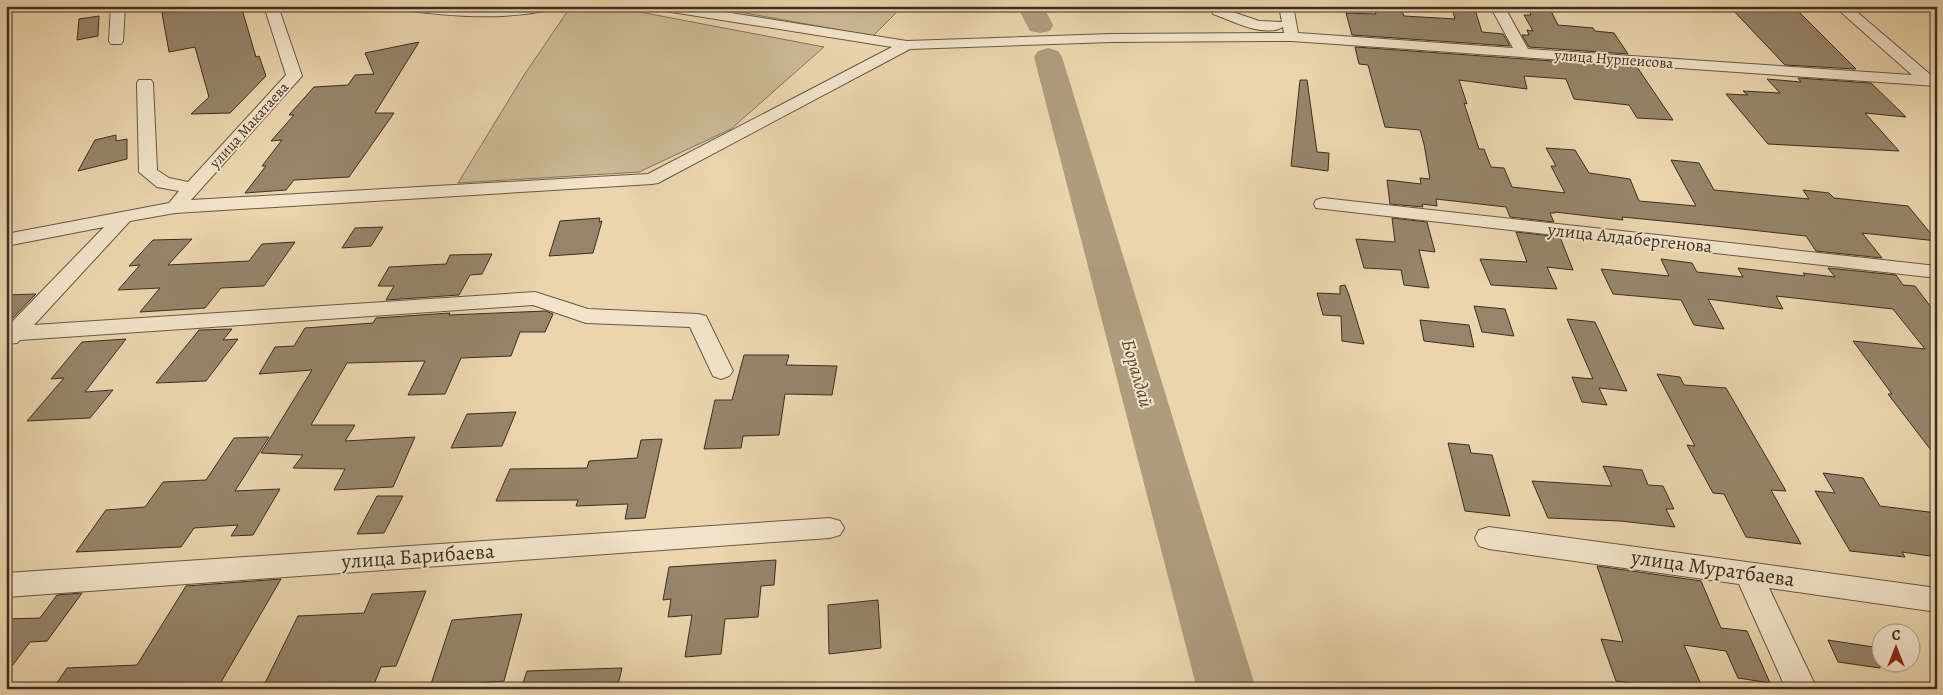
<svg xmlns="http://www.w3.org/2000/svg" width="1943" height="695" font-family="Alegreya,serif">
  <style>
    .green { fill: #ccb996; stroke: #84745c }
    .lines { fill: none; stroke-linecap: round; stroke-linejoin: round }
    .river { fill: #af9c7e; fill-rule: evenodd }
    .building { fill: #96856b; stroke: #3c2e23 }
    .street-casing { stroke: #685846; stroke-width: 2 }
    .street { fill: #f1e4ca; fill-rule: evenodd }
    .labels { text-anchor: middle; stroke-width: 4; stroke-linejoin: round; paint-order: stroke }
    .far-street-label { font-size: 15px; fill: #3c2e23; stroke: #f1e4ca }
    .street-label { font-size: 18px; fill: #3c2e23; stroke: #f1e4ca }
    .water-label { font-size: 19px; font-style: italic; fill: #594a3a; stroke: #f1e4ca }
    .near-street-label { font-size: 21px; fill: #3c2e23; stroke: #f1e4ca }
  </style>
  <rect width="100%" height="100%" fill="#ead5ad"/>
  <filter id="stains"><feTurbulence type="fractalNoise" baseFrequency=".004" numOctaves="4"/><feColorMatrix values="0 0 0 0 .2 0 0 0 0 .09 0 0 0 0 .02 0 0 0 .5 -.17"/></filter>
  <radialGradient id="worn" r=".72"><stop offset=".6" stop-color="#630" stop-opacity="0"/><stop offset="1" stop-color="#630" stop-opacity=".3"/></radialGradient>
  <path class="green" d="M587 6 645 13 824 47 731 129 639 172 458 183 524 75 569 9Z
    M706 6H903L873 36Z"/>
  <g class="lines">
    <path class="river" d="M1017 6H1043L1053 25 1050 31 1040 33 1030 31Z
      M1048 48 1058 51 1062 57 1256 689H1197L1034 57 1038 51Z"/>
  </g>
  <path class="building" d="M172 6H241L256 57 259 56 266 76 230 113 191 114 209 97 195 47 169 52 162 13 174 11Z
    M1373 6H1400L1404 16 1455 19 1452 8 1475 10 1482 32 1503 34 1510 46 1352 35 1346 13 1376 14Z
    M1528 6 1550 9 1558 25 1593 28 1595 31 1614 33 1628 54 1529 47 1522 35H1529L1527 30 1533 31 1524 15H1531Z
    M1729 6 1796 9 1856 69 1785 65Z
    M99 16 98 36 77 40 79 19Z
    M419 42 375 113H394L349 177 294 180 286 190 245 193 266 166H262L282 140 271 141 294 115H289L314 87 348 85 355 75 374 74 365 53Z
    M1355 47 1637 67 1673 120 1637 118 1629 105 1574 99 1566 79 1524 76 1527 89 1459 80 1467 104 1464 103 1479 149H1484L1491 167 1504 168 1512 187 1565 193 1551 166H1556L1546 148 1575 150 1589 173 1630 179 1639 201 1696 206 1671 160 1699 163 1714 190 1809 199 1803 190 1829 193 1834 198 1908 206 1937 241 1862 233 1882 258 1816 251 1806 236 1714 226 1622 217 1623 220 1555 212V213H1550L1554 222 1510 217 1506 207 1436 199 1437 206 1422 204 1423 207 1390 204 1387 180 1421 184 1420 178 1430 179 1424 144 1420 130 1385 127 1368 65 1359 64Z
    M1798 78 1871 83 1906 117 1865 113 1899 151 1768 144 1726 94 1748 95 1743 91 1780 93 1767 79 1801 82Z
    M1300 80H1307L1317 152 1329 153 1328 171 1291 166Z
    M116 135V141L127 139V159L78 171 95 140Z
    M600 218 599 222 602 221 593 253 549 256 560 221Z
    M1392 218 1427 222 1435 252 1419 250 1429 288 1404 285 1401 270 1364 268 1356 239 1395 242Z
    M383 227 371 246 342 248 355 228Z
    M1516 232 1560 237 1573 270 1547 267 1557 289 1491 285 1480 259 1527 262Z
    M192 239 168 265 249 261 262 244 295 242 264 286 221 288 205 308 140 312 160 288 118 290 140 265 129 266 153 240Z
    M492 254 482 274 470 275 459 295 386 300 394 286H378L389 267 446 264 450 255Z
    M1661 259 1692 263 1697 272 1743 277 1738 268 1805 276 1803 273 1835 277 1828 268 1896 275 1903 285 1915 286 1937 315V458L1888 394H1892L1853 341 1925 349 1893 309 1776 296 1783 309 1708 299 1724 329 1694 325 1681 300 1613 294 1601 269 1669 276Z
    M1345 285 1349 295 1364 344 1342 341 1341 316 1323 315 1317 293 1340 294V286Z
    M36 294 6 325V295Z
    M1474 306 1505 309 1514 336 1482 332Z
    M546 311 553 314 545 332H520L511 356 461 358 445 394 408 395 425 361 347 363 311 425H355L345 441 415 437 393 487 334 490 345 469 293 468 303 455 261 453 312 370 259 374 275 347 294 346 305 328 373 323 376 318 450 313 449 315Z
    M1567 319 1595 322 1627 391 1599 388 1607 405 1582 402 1572 377 1593 379Z
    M1420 320 1469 325 1474 347 1424 341Z
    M232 329 223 340 238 339 206 381 156 383 199 330Z
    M126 339 85 392 113 390 90 418 27 421 64 378 51 379 82 342Z
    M744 355H789L786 365 837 366 832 395 785 394 779 435 743 436 741 448 704 449 715 400H732Z
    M1657 374 1680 377 1684 385 1726 388 1786 491 1771 490 1801 544 1746 537 1724 494 1713 493 1687 445 1695 446Z
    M516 412 502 446 451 448 467 414Z
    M269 437 235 491 280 489 253 535 231 536 238 525 194 528 181 547 76 552 106 510 145 507 163 482 206 480 234 438Z
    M662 439 645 518 625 519 628 504 576 506 578 500 496 501 510 469 587 468 589 461 637 458 641 440Z
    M1448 443 1469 445 1471 453 1492 455 1510 516 1465 511Z
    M1603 466 1642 470 1648 485 1663 486 1674 509H1666L1675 527 1620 521 1548 518 1532 481 1612 486Z
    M1823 473 1863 478 1880 506 1937 513V557L1902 552 1905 557 1850 551 1815 491 1835 493Z
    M377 496H403L384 533 357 534Z
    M776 560 774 585 761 586 758 617 725 619 721 654 685 657 692 615 668 617 671 599 663 600 669 567Z
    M1597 566 1701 581 1721 628 1747 631 1770 683 1738 678 1726 651 1684 645 1703 689H1676L1616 681 1601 639 1623 642Z
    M281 579 217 689H53L67 668 137 665 186 586Z
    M426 591 396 666 381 667 372 689H262L298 616 364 613 372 594Z
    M82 593 47 641 30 642 6 674V619L40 618 57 595Z
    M878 600 881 648 829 654 828 605Z
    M522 614 504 681 430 687 452 620Z
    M1828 640 1880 648V668L1838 662Z
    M622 668 617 689H521L527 671Z"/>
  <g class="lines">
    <g class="street-casing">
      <path id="street" d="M111 6H125L123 41 121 44H111L109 41Z
        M264 6H278L302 76 191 200 648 174 892 47 659 10 652 6H687L907 41 1111 34 1284 33 1283 27C1263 38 1233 21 1213 14L1210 6H1224V9L1259 21 1282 22 1279 6H1293L1298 33 1513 48 1490 6H1504L1528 49 1912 75 1834 6H1850L1932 76H1937V86L1292 41 1111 42 910 49 658 183 652 184 175 213 130 221 34 325 535 292 588 309 698 314 706 316 733 371 729 376 721 379 713 376 690 327 586 323 533 305 20 340 17 343 6 344V328L104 227 6 246V234L169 203 179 191 157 187 139 172 137 83 139 80H151L153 83 157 170 169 178 188 182 286 75Z
        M394 6 474 8 555 6 553 9C503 21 451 16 401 10Z
        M1323 198 1937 266V278L1316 208 1314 204 1316 200Z
        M830 518 840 521 844 528 840 535 830 538 6 597V573Z
        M1489 527 1937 588V612L1769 588 1817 689H1786L1739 584 1489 549 1479 546 1475 538 1479 530Z"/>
    </g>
    <use href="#street" class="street"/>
  </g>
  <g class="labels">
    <g class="far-street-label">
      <text transform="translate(1614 59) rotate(4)" y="5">улица Нурпеисова</text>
      <text transform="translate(249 125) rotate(-48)" y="5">улица Макатаева</text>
    </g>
    <g class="street-label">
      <text transform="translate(1630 238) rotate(6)" y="6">улица Алдабергенова</text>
    </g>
    <g class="water-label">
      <text transform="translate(1138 373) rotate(74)" y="7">Боралдай</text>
    </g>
    <g class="near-street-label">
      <text transform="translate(418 556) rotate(-4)" y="7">улица Барибаева</text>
      <text transform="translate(1713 568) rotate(8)" y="7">улица Муратбаева</text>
    </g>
  </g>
  <rect width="1943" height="695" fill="none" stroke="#ead5ad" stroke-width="25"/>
  <rect x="8" y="8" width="1928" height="680" fill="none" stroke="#3c2e23" stroke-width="2.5"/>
  <rect x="12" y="12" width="1918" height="670" fill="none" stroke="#3c2e23"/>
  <g transform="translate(1896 648)"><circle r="24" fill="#f1e4ca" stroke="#a99b87"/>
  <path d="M0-4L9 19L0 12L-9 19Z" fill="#8f2418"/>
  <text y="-8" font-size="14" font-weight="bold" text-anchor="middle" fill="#3c2e23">С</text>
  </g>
  <rect width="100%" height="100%" filter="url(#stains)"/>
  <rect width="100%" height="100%" fill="url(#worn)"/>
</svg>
